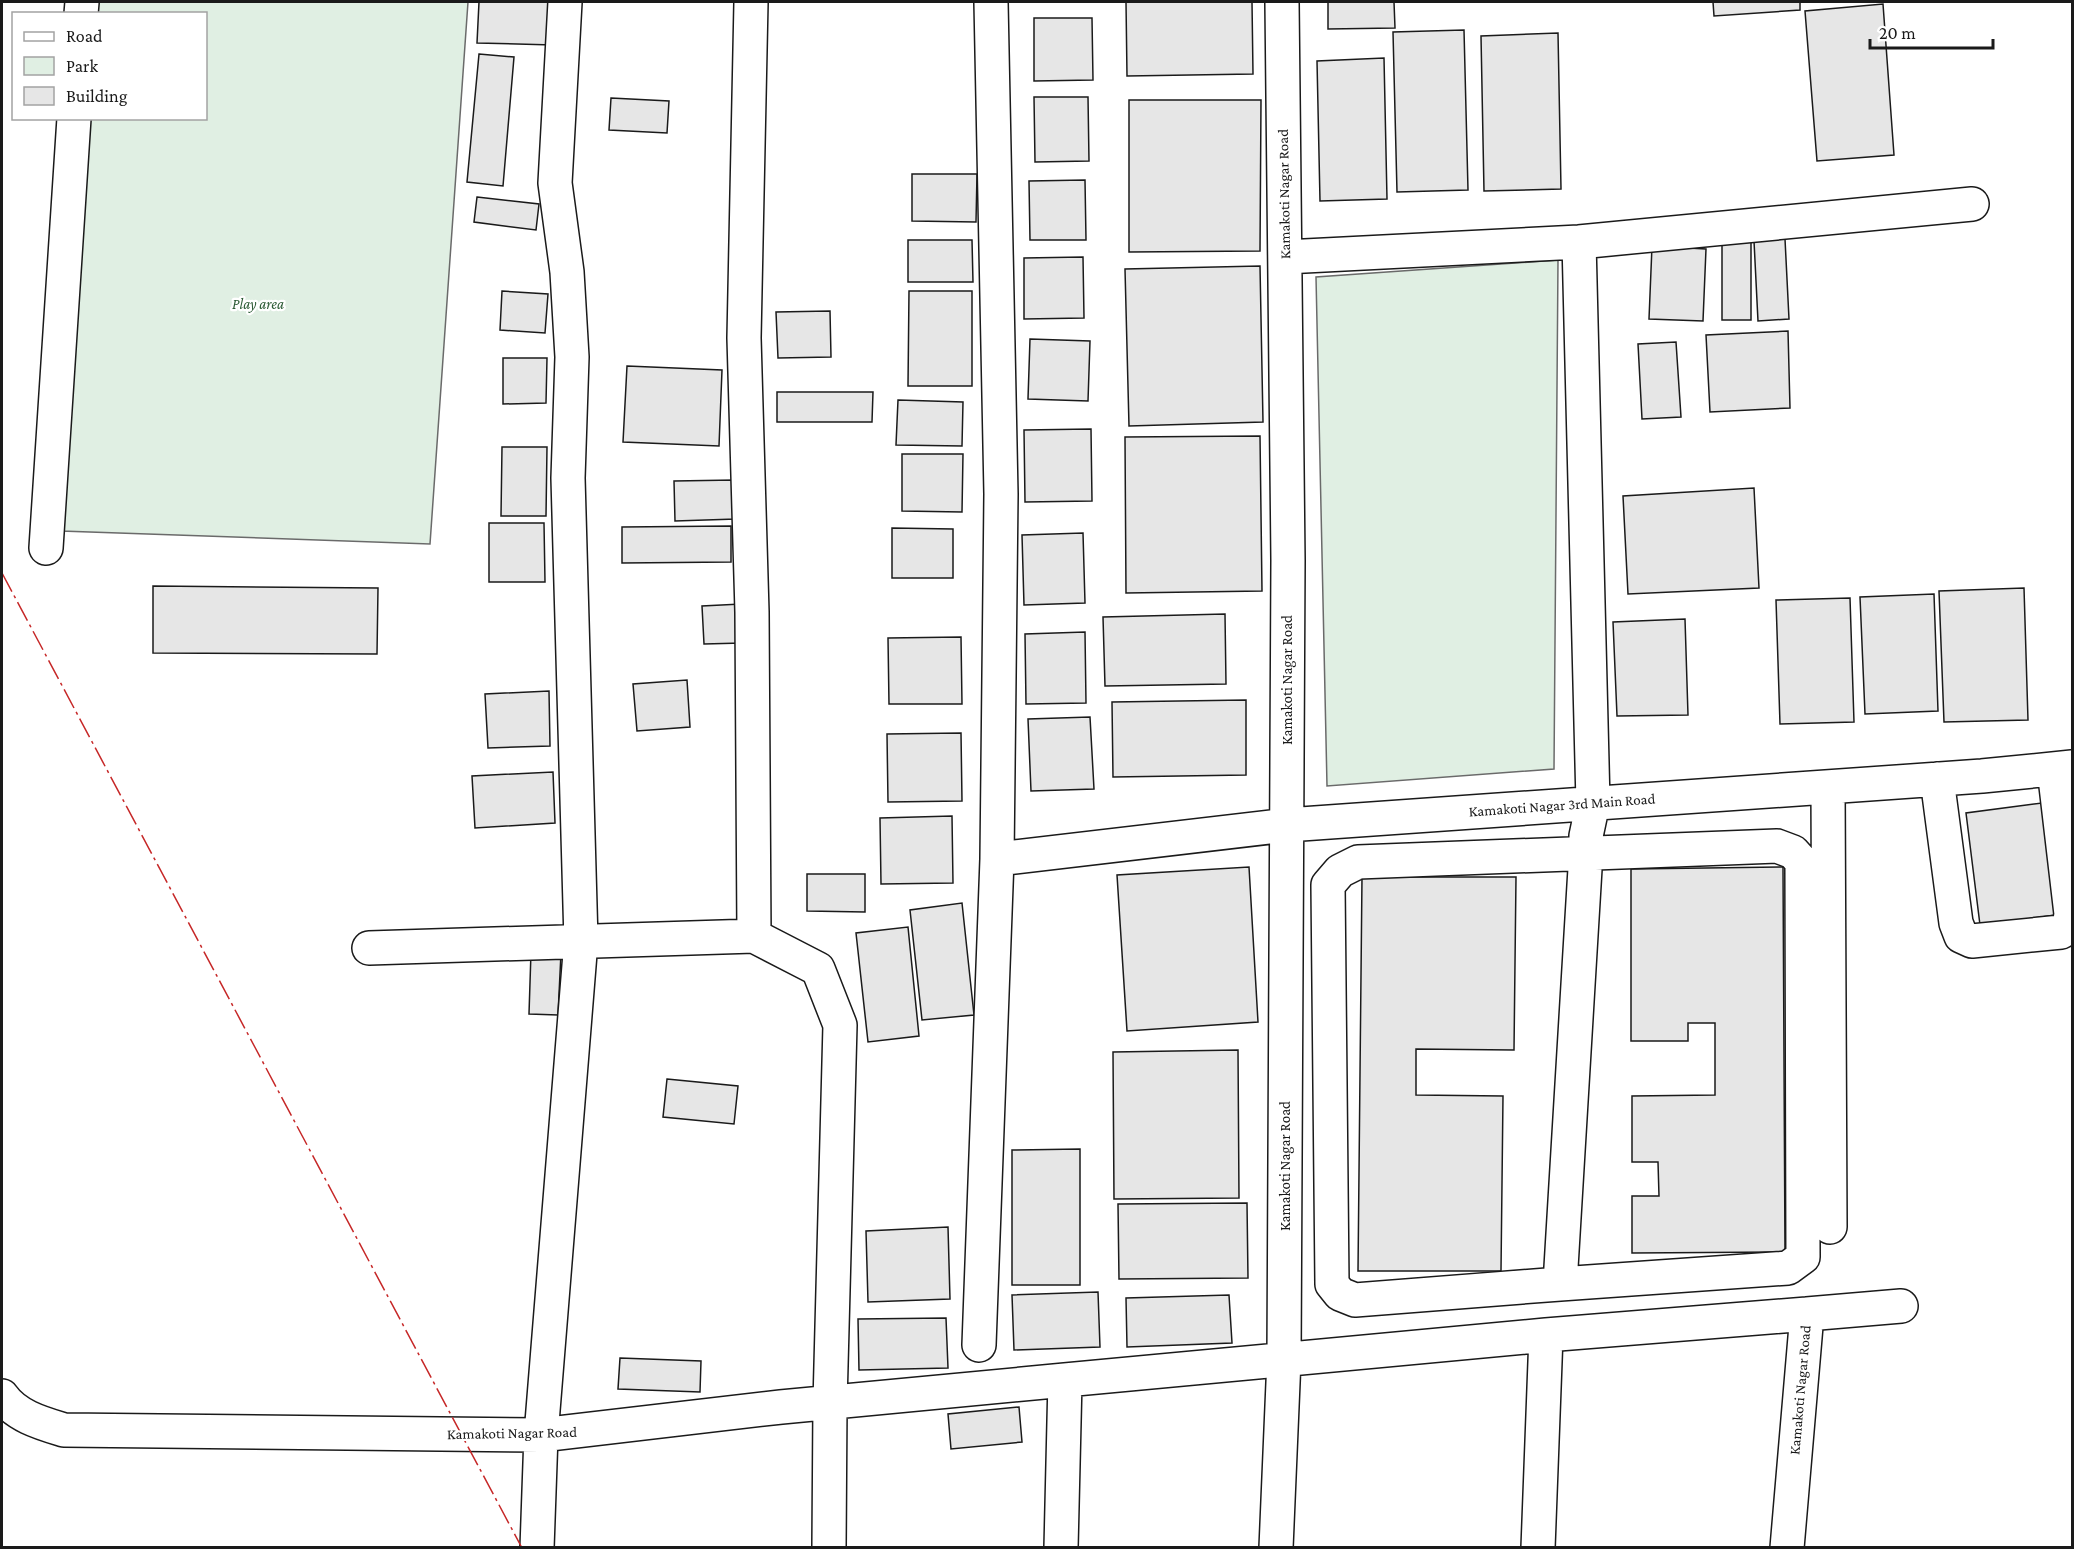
<svg xmlns="http://www.w3.org/2000/svg" width="2074" height="1549" font-family="'Crimson Pro',serif">
  <style>
    .green { fill: #e0efe3; stroke: #6a6a6a; stroke-width: 1.5 }
    .building { fill: #e6e6e6; stroke: #1a1a1a; stroke-width: 1.5 }
    .lines { fill: none; stroke-linecap: round; stroke-linejoin: round }
    .street-casing { stroke: #1a1a1a; stroke-width: 36 }
    .street { stroke: #fff; stroke-width: 33 }
    .power { stroke: #c62828; stroke-width: 1.5; stroke-dasharray: 21 4.5 3 4.5; stroke-linecap: butt }
    .labels { text-anchor: middle; stroke-width: 4.5; stroke-linejoin: round; paint-order: stroke }
    .street-label { font-size: 15px; fill: #1a1a1a; stroke: #fff }
    .park-label { font-size: 15px; font-style: italic; fill: #2b5a34; stroke: #fff }
  </style>
  <rect width="100%" height="100%" fill="#fff"/>
  <path class="green" d="M83 2H468L430 544 61 531 78 119 206 118V14L83 13Z
    M1558 260 1554 769 1327 786 1316 277Z"/>
  <path class="building" d="M479 2H554L553 45 477 43Z
    M1126 2H1252L1253 74 1127 76Z
    M1328 2H1394L1395 28 1328 29Z
    M1713 2H1800V10L1714 16Z
    M1883 4 1894 155 1817 161 1805 11Z
    M1034 18H1092L1093 80 1034 81Z
    M1464 30 1468 190 1397 192 1393 32Z
    M1558 33 1561 189 1484 191 1481 36Z
    M479 54 514 57 503 186 467 182Z
    M1384 58 1387 199 1320 201 1317 61Z
    M1034 97H1088L1089 161 1035 162Z
    M611 98 669 101 667 133 609 130Z
    M1129 100H1261L1260 251 1129 252Z
    M912 174H977L976 222 912 221Z
    M1085 180 1086 240H1030L1029 181Z
    M477 197 539 204 536 230 474 222Z
    M1785 239 1789 319 1758 321 1754 241Z
    M908 240H972L973 282H908Z
    M1722 242H1751V320H1722Z
    M1652 246 1706 249 1703 321 1649 319Z
    M1083 257 1084 318 1024 319V258Z
    M1260 266 1263 422 1129 426 1125 269Z
    M502 291 548 294 545 333 500 330Z
    M909 291H972V386H908Z
    M830 311 831 357 778 358 776 312Z
    M1788 331 1790 408 1710 412 1706 335Z
    M1030 339 1090 341 1088 401 1028 399Z
    M1676 342 1681 417 1642 419 1638 344Z
    M503 358H547L546 403 503 404Z
    M627 366 722 370 719 446 623 442Z
    M777 392H873L872 422H777Z
    M898 400 963 402 962 446 896 445Z
    M1091 429 1092 501 1025 502 1024 430Z
    M1260 436 1262 591 1126 593 1125 437Z
    M502 447H547L546 516H501Z
    M902 454H963L962 512 902 511Z
    M735 480 736 519 675 521 674 481Z
    M1754 488 1759 588 1628 594 1623 496Z
    M489 523H544L545 582H489Z
    M731 526V562L622 563V527Z
    M892 528 953 529V578H892Z
    M1083 533 1085 603 1024 605 1022 535Z
    M153 586 378 588 377 654 153 653Z
    M2024 588 2028 720 1944 722 1939 591Z
    M1934 594 1938 711 1865 714 1860 597Z
    M1850 598 1854 722 1780 724 1776 600Z
    M741 604 742 643 704 644 702 606Z
    M1225 614 1226 684 1105 686 1103 617Z
    M1685 619 1688 715 1617 716 1613 622Z
    M1085 632 1086 703 1026 704 1025 634Z
    M961 637 962 704H889L888 638Z
    M687 680 690 727 637 731 633 684Z
    M549 691 550 746 488 748 485 694Z
    M1246 700V775L1113 777 1112 702Z
    M1090 717 1094 789 1031 791 1028 719Z
    M961 733 962 801 888 802 887 734Z
    M553 772 555 823 475 828 472 776Z
    M2042 803 2056 915 1980 925 1966 813Z
    M952 816 953 883 881 884 880 818Z
    M1249 867 1258 1022 1127 1031 1117 875Z
    M1783 867 1785 1252 1632 1253V1196H1659L1658 1162H1632V1096L1715 1095V1023H1688V1041H1631V869Z
    M807 874H865V912L807 911Z
    M1362 877H1516L1514 1050 1416 1049V1095L1503 1096 1501 1271H1358Z
    M962 903 974 1015 922 1020 910 910Z
    M908 927 919 1036 868 1042 856 933Z
    M531 952 561 953 558 1015 529 1014Z
    M1238 1050 1239 1198 1114 1199 1113 1052Z
    M667 1079 738 1086 734 1124 663 1117Z
    M1080 1149V1285H1012V1150Z
    M1247 1203 1248 1278 1119 1279 1118 1204Z
    M948 1227 950 1299 868 1302 866 1231Z
    M1098 1292 1100 1347 1014 1350 1012 1295Z
    M1229 1295 1232 1343 1127 1347 1126 1298Z
    M946 1318 948 1368 859 1370 858 1319Z
    M620 1358 701 1361 700 1392 618 1389Z
    M1019 1407 1022 1442 951 1449 948 1414Z"/>
  <g class="lines">
    <g class="street-casing">
      <path id="street" d="M751 2 744 338 752 612 754 936
        M81 14 82 2
        M1285 257 1579 242 1972 204
        M46 548 74 118
        M1937 779 1956 923 1961 936 1972 941 2061 932 2069 927 2071 914 2054 769
        M1828 787 1830 1227
        M997 859 1287 825 1982 776 2072 767
        M369 948 754 936 818 969 840 1025 830 1403 829 1548
        M1560 1284 1355 1300 1340 1294 1332 1284 1328 885 1340 871 1358 862 1777 846 1793 852 1802 862 1803 1257 1788 1268 1560 1284 1586 852V836L1593 803 1579 242
        M1807 1314 1901 1306
        M979 1345 997 859 1001 494 991 2
        M2 1396C16 1416 41 1423 64 1430L541 1435 781 1407 1065 1380
        M537 1548 541 1435 581 941 568 478 572 357 567 272 555 183 565 2
        M1061 1548 1065 1380 1546 1335
        M1276 1548 1284 1359 1288 560 1282 2
        M1538 1548 1546 1335 1807 1314 1787 1548"/>
    </g>
    <use href="#street" class="street"/>
    <path class="power" d="M2 573 522 1548"/>
  </g>
  <g class="labels">
    <g class="street-label">
      <text transform="translate(1284 194) rotate(-91)" y="5">Kamakoti Nagar Road</text>
      <text transform="translate(1287 680) rotate(-90)" y="5">Kamakoti Nagar Road</text>
      <text transform="translate(1562 805) rotate(-4)" y="5">Kamakoti Nagar 3rd Main Road</text>
      <text transform="translate(1285 1166) rotate(-90)" y="5">Kamakoti Nagar Road</text>
      <text transform="translate(1800 1390) rotate(-85)" y="5">Kamakoti Nagar Road</text>
      <text transform="translate(512 1433) rotate(-1)" y="5">Kamakoti Nagar Road</text>
    </g>
    <g class="park-label">
      <text x="258" y="309">Play area</text>
    </g>
  </g>
  <rect width="2074" height="1549" fill="none" stroke="#1a1a1a" stroke-width="6"/>
  <rect x="12" y="12" width="195" height="108" fill="#ffffff" stroke="#a3a3a3" stroke-width="1.5"/>
  <rect x="24" y="32" width="30" height="9" fill="#ffffff" stroke="#a3a3a3" stroke-width="1.5"/>
  <text x="66" y="42" font-size="18" fill="#1a1a1a">Road</text>
  <rect x="24" y="57" width="30" height="18" fill="#e0efe3" stroke="#a3a3a3" stroke-width="1.5"/>
  <text x="66" y="72" font-size="18" fill="#1a1a1a">Park</text>
  <rect x="24" y="87" width="30" height="18" fill="#e6e6e6" stroke="#a3a3a3" stroke-width="1.5"/>
  <text x="66" y="102" font-size="18" fill="#1a1a1a">Building</text>
  <path d="M1870 39v9h123v-9" fill="none" stroke="#1a1a1a" stroke-width="3"/>
  <text x="1879" y="39" font-size="18" fill="#1a1a1a" stroke="#ffffff" stroke-width="4.5" paint-order="stroke">20 m</text>
</svg>
